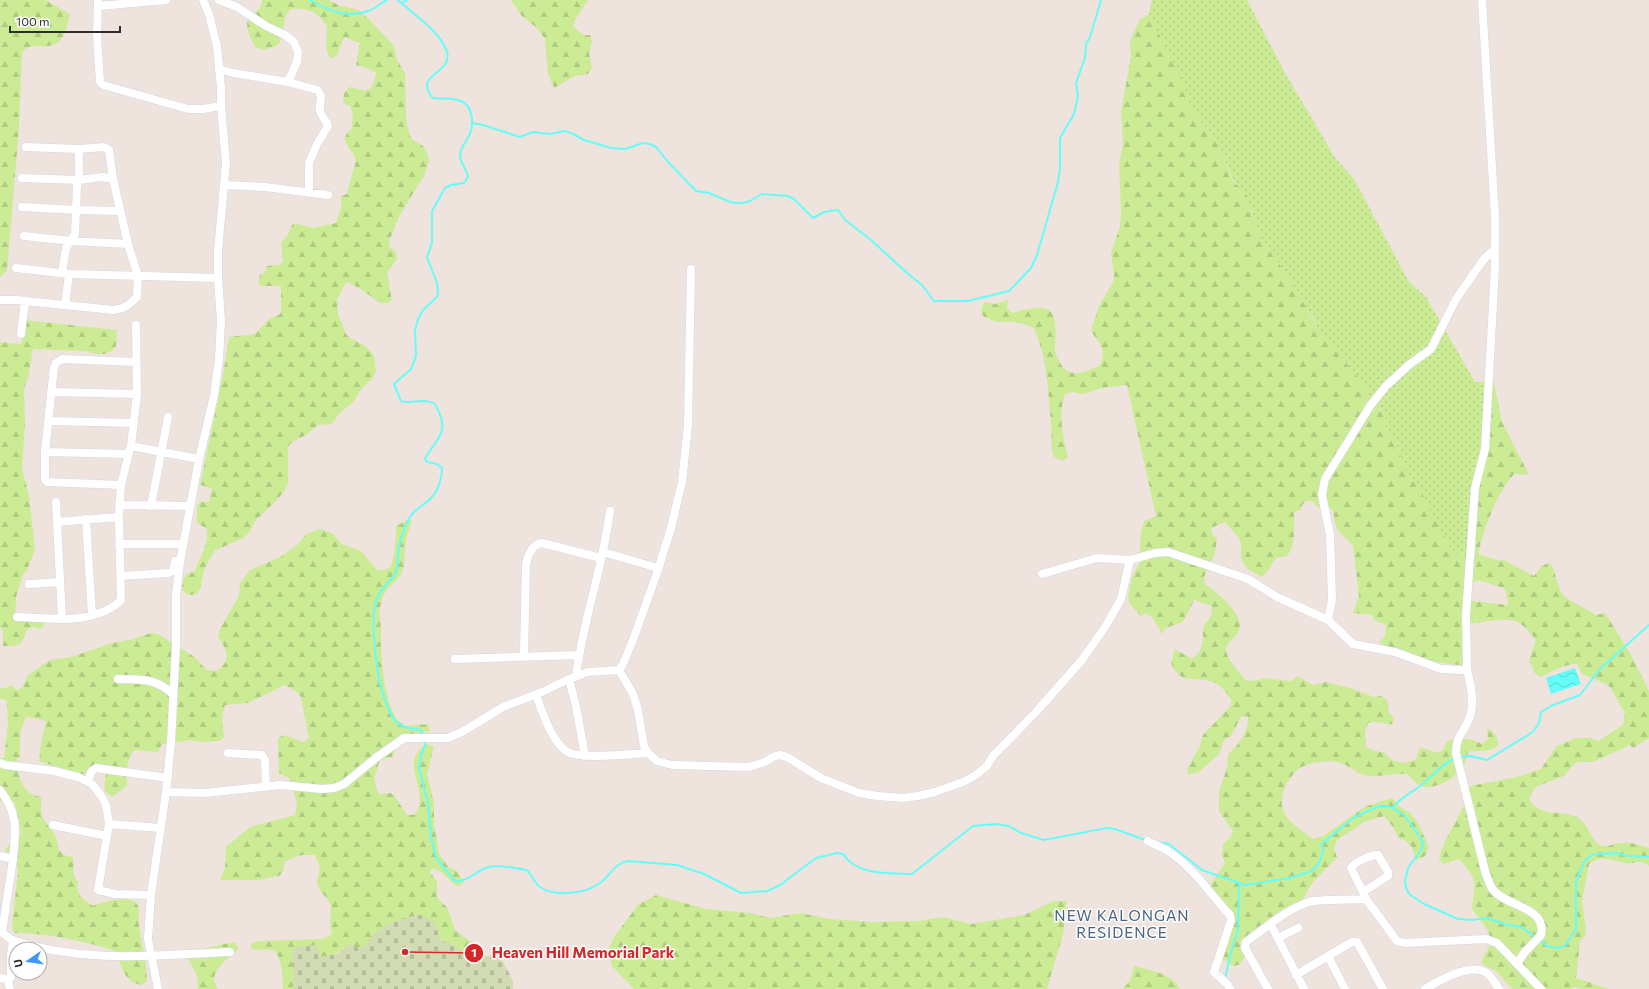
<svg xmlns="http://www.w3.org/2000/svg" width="1649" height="989" font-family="Commissioner,sans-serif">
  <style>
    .grass { fill: url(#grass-dots) }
    .forest { fill: url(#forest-firs); fill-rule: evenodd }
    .cemetery { fill: url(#cemetery-stones) }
    .water { fill: url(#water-waves) }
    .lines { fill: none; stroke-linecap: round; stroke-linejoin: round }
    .stream { stroke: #66fcf8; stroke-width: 2 }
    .minor-casing { stroke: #d0d8e3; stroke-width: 9 }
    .minor { stroke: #fff; stroke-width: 8 }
    .labels { text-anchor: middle; stroke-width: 3; stroke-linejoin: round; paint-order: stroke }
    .neighbourhood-label { font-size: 15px; letter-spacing: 1px; fill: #476383; stroke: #fff }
    .leader { fill: none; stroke: #d62828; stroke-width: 1.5 }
    .callout-dot { fill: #d62828; stroke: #fff; stroke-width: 1.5 }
    .mark-label { font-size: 12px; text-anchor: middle; font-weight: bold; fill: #fff }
    .callout-label { font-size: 15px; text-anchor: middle; font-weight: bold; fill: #d62828; stroke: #fff; stroke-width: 3; stroke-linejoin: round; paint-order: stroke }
  </style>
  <defs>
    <pattern id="grass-dots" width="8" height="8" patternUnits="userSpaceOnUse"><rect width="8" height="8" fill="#cbeb95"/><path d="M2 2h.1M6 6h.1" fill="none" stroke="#afca81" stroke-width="1.8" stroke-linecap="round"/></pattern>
    <pattern id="forest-firs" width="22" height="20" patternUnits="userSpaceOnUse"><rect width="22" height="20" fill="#cbeb95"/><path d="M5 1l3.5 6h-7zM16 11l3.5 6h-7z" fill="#afca81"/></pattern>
    <pattern id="cemetery-stones" width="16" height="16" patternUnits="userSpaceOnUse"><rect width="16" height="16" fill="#d2dbb3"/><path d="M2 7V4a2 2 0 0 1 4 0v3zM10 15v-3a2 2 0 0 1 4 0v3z" fill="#b5bc9a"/></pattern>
    <pattern id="water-waves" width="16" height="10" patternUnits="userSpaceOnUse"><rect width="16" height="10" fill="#66fcf8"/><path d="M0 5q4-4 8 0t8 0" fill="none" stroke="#59d8d5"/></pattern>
  </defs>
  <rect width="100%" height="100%" fill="#efe3de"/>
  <path class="grass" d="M1152 0H1247L1284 71 1335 158 1354 179 1409 282 1426 297 1475 382H1494L1490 394 1466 555 1454 554 1405 469 1399 450 1385 425 1380 409 1377 408 1358 377 1318 330 1313 318 1280 265 1261 238 1257 231 1252 211 1239 185 1234 182 1217 141 1191 109 1185 90 1151 22 1149 14Z"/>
  <path class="forest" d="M0 0H45L70 14C68 21 67 32 62 38 51 54 33 39 22 52L19 128 7 270 0 278Z
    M262 0H329L340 6 356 9 368 18 394 46 397 60 405 73 406 119 409 133 412 139 424 147 427 153 429 160 424 177 420 182 400 215 389 241 390 247 396 252 397 259 387 273 392 301C379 307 376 299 366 293 360 288 353 285 346 282L337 300 338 314 346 334 351 339 364 345 374 355 376 372 372 379 362 388 354 401 339 414 332 424 318 425 306 435 292 442 288 447V483L285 490 276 501 255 521 249 533 243 538 214 551 204 570 200 589 196 594 188 595 182 590 183 580 186 574 194 572C200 559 209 544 207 529L197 523V506L200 502H209L212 488 200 485 223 375 229 337 255 334 270 318 279 315 281 312V286H263L259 285V277L261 274 264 273 267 266 279 265 283 262 281 243 287 236 293 223 313 228 336 223 341 208V196L347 194 356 160C353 149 336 140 351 130L353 115 350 106 343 103 344 93 349 87C369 91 372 95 376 72L364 67 356 65 360 43 344 37 337 55 330 59 326 48 327 27C318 11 308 8 291 9L286 15 280 42 278 45 265 50 255 47C234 9 261 21 262 0Z
    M511 0H588L575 20 573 26 583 35H590L592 41 589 54 592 68 588 74 575 76 554 88 548 74 545 39 537 28 521 15Z
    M1149 14 1183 83 1191 109 1217 141 1233 182 1244 190 1247 195 1257 231 1261 238 1280 265 1306 307 1318 330 1358 377 1377 408 1385 415 1387 421 1385 425 1399 450 1405 469 1418 485 1432 515 1454 554 1466 555 1475 520 1490 394 1494 382 1502 422 1529 475 1514 474C1495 496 1485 526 1478 554L1497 560H1504L1534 576 1541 567 1549 562C1556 569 1556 585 1563 595 1569 602 1587 608 1596 615L1605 613 1631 655 1649 691V738L1633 748 1630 745 1593 762H1577L1572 766 1564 776 1535 787 1529 799C1542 819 1560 809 1577 817 1588 822 1592 845 1603 846 1609 847 1616 843 1622 843 1631 842 1640 845 1649 848V866C1638 858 1636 865 1625 863 1613 861 1600 854 1589 864L1582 902 1586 928 1585 936 1580 941 1576 978 1609 989H1583L1574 987 1571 989H1512L1496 971 1482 964C1481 957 1487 953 1489 947 1495 931 1478 920 1472 908 1476 880 1477 880 1459 859L1444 864 1439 859C1445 832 1466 812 1470 786L1517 777 1541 769 1557 746 1576 738H1591L1598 741 1623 725 1625 713 1610 687 1604 683 1582 674 1577 664C1564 664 1553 671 1541 677L1535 673 1529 661 1536 640C1531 634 1523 623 1515 621 1507 618 1478 622 1470 624L1471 666C1445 664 1400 658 1379 642L1385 637 1386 627 1385 624 1375 621 1372 615 1353 613 1359 596 1353 546C1348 538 1339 535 1336 526 1334 520 1334 515 1332 509L1319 508 1312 501H1305L1301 507V510L1294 512C1294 526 1296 547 1286 557 1276 556 1275 559 1271 566 1269 570 1265 574 1262 577 1253 572 1242 568 1241 555 1241 550 1242 544 1239 539 1236 533 1229 528 1225 522L1211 528 1212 534 1217 538 1215 553 1204 577 1205 584C1217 593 1249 616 1237 634 1233 640 1227 642 1226 649 1225 657 1240 673 1245 680L1252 681 1265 678 1289 681H1292L1297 676 1313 685 1326 682 1350 688 1374 697 1381 696 1387 700 1389 713 1394 718 1393 724C1384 725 1378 720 1368 723L1365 731 1366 747 1372 750 1385 753 1392 760 1403 763 1416 760 1420 747 1438 753 1443 750 1447 741C1461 737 1470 738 1482 744L1488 739 1487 728C1494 731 1499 738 1498 746 1489 752 1480 751 1469 751 1466 755 1467 758 1465 763 1459 776 1436 791 1421 786 1415 783 1412 778 1407 774 1393 773 1378 778 1364 775 1356 773 1349 765 1340 763 1331 760 1312 762 1304 766 1296 769 1287 781 1284 789 1275 817 1295 824 1313 839L1325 835 1364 807 1392 798 1400 807 1409 812 1417 821 1429 847 1425 856 1416 860 1412 847 1404 840 1398 838 1394 828 1384 816 1366 821 1337 840 1334 849 1337 857C1324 873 1310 880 1303 901 1280 908 1259 926 1240 941L1241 951 1245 957 1239 965 1233 966 1223 959 1235 918 1206 891 1225 863 1222 855 1223 844 1230 838 1233 831 1219 811V791L1226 771 1229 753C1240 744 1249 731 1248 716L1241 717 1231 736 1224 740 1219 754 1199 772 1188 775 1187 769 1199 748 1203 735 1231 706V699C1226 693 1221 684 1213 682 1193 675 1182 687 1171 663L1175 649 1192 659C1207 648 1201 639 1204 624 1211 619 1212 614 1212 606L1194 600 1183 622 1165 628 1162 634 1152 617 1145 613 1141 616 1129 603 1128 597 1132 577 1139 564 1141 532 1144 521 1156 516 1127 385 1102 388 1083 394 1072 392 1065 394C1058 413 1063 438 1068 457L1063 461 1054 457C1050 444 1052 433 1051 420 1048 391 1047 353 1033 327L1016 322H997L984 317 981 312 984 302 995 304 1008 300 1007 309 1012 313C1022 311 1043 303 1051 312 1058 320 1055 342 1055 352 1056 355 1059 360 1060 363 1069 380 1087 372 1100 365 1108 348 1098 344 1091 330L1099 306 1113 282 1114 275 1111 253 1120 226 1121 212 1119 164 1123 143 1121 112 1131 56 1130 41 1140 19ZM1478 580 1504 588 1506 592 1508 605 1473 601 1464 596 1468 585Z
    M24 320 117 330 116 346 112 351 105 354H97L85 351 33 349 28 377 24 389 25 424 22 468 29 496 35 550 27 570 23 575 16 597 15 620 45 621 42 629 34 627 27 629C22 646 20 646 3 646V631L0 627V342L21 344 24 331Z
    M409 519 412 522C408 530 405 542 405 551 404 558 405 566 402 572 397 582 389 585 385 593 382 597 381 603 380 608 378 615 381 621 381 629 380 650 383 715 405 726L428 724 430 731 407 736 397 748 392 757 380 760 374 778 378 794 391 793 394 795 407 815H413L418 810C419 806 420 802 420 798 419 777 403 759 427 744L434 747 427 774 434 803V824L439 854 449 868 456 870 464 882 459 886C448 883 442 867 431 869L430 872 437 882V897L442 903 447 907 455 930 478 947 480 950V955L459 949 448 942 445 943 439 937 436 924 368 941 365 946 359 948H343C336 955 330 956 320 957L318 948 292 955 294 989H283C283 978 282 958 274 950L251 949V945L253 943 260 941 323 939 332 934 330 924 331 906 328 900 319 889 317 882 320 867 315 855H302L285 861 283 871 279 876 259 880H220L225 868 226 847 250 827 295 815 297 802 289 778 279 773 278 738 284 735 303 742 309 739 301 697 297 692 285 685 248 703 225 705 222 717 224 737 219 741 201 742 191 740 162 744 158 752 134 750C125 764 127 771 127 786L112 797 104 790 106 772 102 767 90 766 85 774H78L39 761 41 743 46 722 43 720 26 717 20 733V757L17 759C18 776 21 794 41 797V810L42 817 56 837 59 850 64 855 73 857 74 876 78 882C76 896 82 898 93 906 102 902 130 894 137 904 141 909 138 919 139 925 141 944 147 962 147 981L141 985C123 981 122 967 116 951 83 941 49 933 14 933L12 925 18 872 16 857 5 851 13 838 21 835 19 819 14 802 0 801V758H4L8 725 7 701 4 699H0V689L12 686 17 690 22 688 28 675 50 660 71 657 112 643 133 639 151 633 158 634 193 656 207 670 217 671C233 659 226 650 218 636L220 629 239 596 240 583 250 570 282 556 298 544 306 534 320 529 332 533 342 544 361 551 377 570C381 570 385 571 389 568 395 563 396 535 396 526Z
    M656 895 706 909 750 913 770 918 801 913 829 919 872 922 918 921 943 917 971 924 1024 915 1054 901H1067L1063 934 1047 989H634L612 966 609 953V947L616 934 638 905Z
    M229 943H235L239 949C228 958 205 974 218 989H198L197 976 188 958V952Z
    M1134 966C1149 970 1172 973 1180 989H1122C1130 983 1132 975 1134 966Z"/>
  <path class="cemetery" d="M422 915 436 924 439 937 444 943 448 942 459 949 480 955 501 958 513 981V989H294L292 955 295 947 315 945 318 948 320 957 337 954 349 944 359 948 365 946C376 926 400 917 422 915Z"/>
  <path class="water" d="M1575 668 1581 684 1551 694 1546 678Z"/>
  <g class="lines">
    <path class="stream" d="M310 0C328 10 346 19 368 11 375 9 380 3 387 0
      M398 0C413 14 441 32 447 52 453 74 412 74 433 98 441 99 453 98 461 101 473 106 474 124 470 134 467 140 461 147 460 154 459 162 467 169 468 177L464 183 451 185 445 188 432 211V243L427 257 437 283 438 294 437 297 423 310 418 319 415 330 416 356 411 369 394 384 401 401C411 405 423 397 435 404 451 434 438 435 425 459L427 462 437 464 442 468C442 478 438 492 430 499 424 505 415 509 410 517 405 525 400 539 399 548 398 556 398 564 396 572 393 579 389 580 385 586 382 589 379 594 377 599 369 614 377 677 383 694 392 719 393 728 421 730L423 736
      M402 3 407 0
      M472 123 483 125 520 137 533 132 550 134 565 131 571 133 584 140 611 148 625 149 643 143 650 144 656 147 660 152 669 163 696 191 709 193 730 202 736 203H743L750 201 762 194 788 196 794 199 813 218 824 212 838 210 846 221 870 239 906 272 922 285 934 301H968L1009 291 1031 268 1037 255 1058 182 1060 168V138L1074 114 1078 96 1076 83 1085 58 1086 44 1090 37 1101 0
      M424 741 425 745 421 756 419 768 428 803 431 837 436 858 455 881C469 882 476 870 489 867 500 864 516 869 527 870 531 874 535 884 540 887 555 897 585 894 600 883 610 876 614 863 628 861L677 865 704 874 741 893 768 891 780 885 816 858 837 853 843 854C857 876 889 873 912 874L973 826 997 824 1009 826 1021 833 1044 840 1107 828 1115 829 1145 840
      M1460 757 1471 756 1487 760 1533 732 1539 723 1541 712 1551 706 1580 695 1601 668 1649 625
      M1392 808C1401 797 1413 792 1424 783 1434 774 1443 763 1456 758
      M1157 842 1169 844 1202 870 1245 885 1289 878 1309 872 1314 869 1319 863 1323 850 1322 844 1343 826 1355 817 1379 806H1386L1392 808 1404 815 1420 837 1423 843 1421 850 1408 868 1405 881 1406 888 1409 894 1424 904 1458 919 1473 920 1486 918 1508 925 1521 927 1536 937
      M1540 940 1547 946 1558 948 1565 946 1576 929V881L1585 860 1592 855 1599 854 1616 853 1629 856 1649 857
      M1225 978 1233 944 1238 931 1239 882"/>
    <g class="minor-casing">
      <path id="minor" d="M98 0 97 38 100 82 103 85 188 109H203L221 106
        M219 0 237 7 266 26 285 35 294 42 298 52 297 62 288 82
        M99 6 166 0
        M219 69 233 73 288 82 317 90C325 97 318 104 320 111 322 117 326 120 328 126L317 144 309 163V192
        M26 147 79 149 104 147 109 150 113 179 128 244
        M22 178 79 180 102 177 113 179
        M224 185 265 187 328 195
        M22 207 77 210 120 211
        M16 268 69 274 218 278
        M62 273 66 248 75 234 77 186 79 180V149
        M0 300H16L113 310C124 309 129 305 137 297L138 276 128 244 71 241 24 236
        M65 305 69 274
        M136 325 137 394 131 446 199 459
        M21 334 25 301
        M51 392 137 394
        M49 421 134 423
        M45 452 128 454
        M121 485 130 449
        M119 505 190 506
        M151 506 168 417
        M86 519 92 615
        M57 522 119 517
        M119 544H178
        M603 552 658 568
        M1042 574 1097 558 1130 560
        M121 576 168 573 173 571 175 561
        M29 584 60 582
        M17 617 62 619 56 502
        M62 619C81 619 107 615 121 600L119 517 121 485 47 482 45 480V452L54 367 56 363 62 359 136 362
        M1328 620 1332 600 1330 535 1322 495 1325 479 1370 406 1386 386 1410 364 1431 349 1456 299 1484 259 1495 249
        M524 656 526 564C528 555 532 544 542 543L601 558
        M455 659 578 655
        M1467 669C1470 683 1475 702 1470 716 1465 732 1456 734 1456 753L1485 871C1488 878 1489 886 1494 891 1508 907 1547 907 1541 935L1524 953 1517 964
        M619 670 623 664 633 640 657 573 671 528 682 482 688 425 691 269
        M576 676C583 620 603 567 610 511
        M118 679C142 680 153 677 173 694
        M569 679 576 706 585 756
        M536 695C542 711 551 740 566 751 578 760 631 754 648 753
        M228 753 262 755 265 760 266 787
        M0 763 5 765 54 771 78 777 92 784 102 797 106 805 109 824 98 890 115 894 151 895
        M88 782 91 772 96 768 168 778
        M0 790C18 813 16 831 13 859
        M166 792 205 793 281 785 322 789 334 788 344 784 377 757 404 738H448L462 732 503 707 542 692 569 679 588 672 619 670 633 694 638 710 644 746 648 753 657 761 672 765 749 767 765 762 773 757 779 755 787 757 821 778 859 793 878 796 903 798 918 796 935 792 963 782 976 775 987 766 993 756 1037 711 1082 660 1107 624 1121 599 1130 560 1155 553 1168 552 1248 579 1277 597 1328 620 1353 644 1395 652 1441 669 1462 670 1467 669 1466 615 1475 488 1485 449 1495 268V217L1482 0
        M109 824 160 828
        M53 825 107 836
        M1148 841C1155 845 1162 847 1168 851 1193 867 1210 894 1230 915L1231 920 1214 972 1228 985 1230 989
        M0 856 13 859 2 933
        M1363 892 1351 868C1355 862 1370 855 1378 855L1388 872V876L1363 892 1366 899
        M1271 925 1304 989
        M0 932C6 934 10 940 15 941 88 964 156 955 230 952
        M1278 938 1298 928
        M1328 956 1345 989
        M1296 975 1352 942H1357L1383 989
        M0 978 8 979 10 989
        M8 979 11 977V954L13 941
        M158 989 148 939 151 895 166 792 171 742 176 645V595L180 562 199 459 214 396 219 359 221 321 218 278V251L226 163 221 106V88L217 46 209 14 203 0
        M1268 989 1245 948 1246 942C1266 928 1285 910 1309 902 1321 899 1352 900 1366 899L1397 941 1404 943 1486 939 1497 943 1541 989
        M1425 989C1439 981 1469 963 1485 972 1491 975 1495 983 1499 989"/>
    </g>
    <use href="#minor" class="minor"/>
  </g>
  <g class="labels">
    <g class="neighbourhood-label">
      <text x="1122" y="921">NEW KALONGAN<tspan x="1122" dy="17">RESIDENCE</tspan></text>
    </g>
  </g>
  <path class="leader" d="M405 952L474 953"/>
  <g class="callout-dot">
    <circle cx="405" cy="952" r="4"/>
    <circle cx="474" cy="953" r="10"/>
  </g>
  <g class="mark-label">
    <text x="474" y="957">1</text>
  </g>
  <g class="callout-label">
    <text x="583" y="958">Heaven Hill Memorial Park</text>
  </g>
  <g transform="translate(28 961) rotate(257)"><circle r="19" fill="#ffffff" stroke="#ababab"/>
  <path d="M0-3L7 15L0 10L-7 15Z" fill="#3b98ff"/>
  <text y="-6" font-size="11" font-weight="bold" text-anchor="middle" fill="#2d2d2d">U</text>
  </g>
  <path d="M10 26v6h110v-6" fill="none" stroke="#2d2d2d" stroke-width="2"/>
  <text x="16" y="26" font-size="12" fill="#2d2d2d" stroke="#ffffff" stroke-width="3" paint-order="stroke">100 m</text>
</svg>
